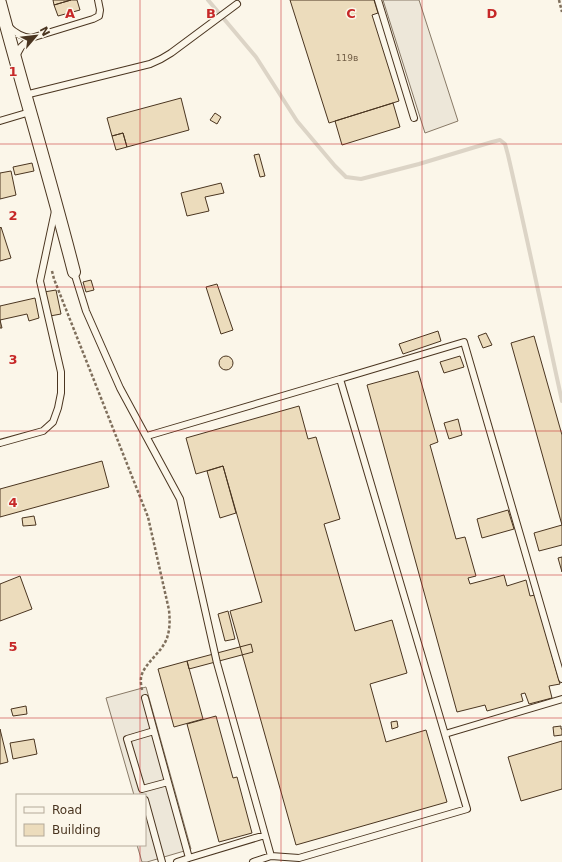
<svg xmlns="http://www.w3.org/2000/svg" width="562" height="862" font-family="'DejaVu Sans',sans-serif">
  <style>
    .parking { fill: #ede7d9; stroke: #887966 }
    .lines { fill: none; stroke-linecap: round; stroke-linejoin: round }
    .stream { stroke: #dcd4c6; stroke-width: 4 }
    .building { fill: #ecdcbc; stroke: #4a3520 }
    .lane-casing { stroke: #4a3520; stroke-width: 8 }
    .street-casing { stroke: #4a3520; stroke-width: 14 }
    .path { stroke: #7f6f5c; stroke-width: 2.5; stroke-dasharray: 3 2; stroke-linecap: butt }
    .lane { stroke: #fbf6e9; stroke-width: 6 }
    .street { stroke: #fbf6e9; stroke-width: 12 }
    .grid { fill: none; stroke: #c62828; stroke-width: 1; stroke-opacity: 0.55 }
    .labels { text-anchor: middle; stroke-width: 3; stroke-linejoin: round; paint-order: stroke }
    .number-label { font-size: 9px; fill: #725f47 }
    .grid-label { font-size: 13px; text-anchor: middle; font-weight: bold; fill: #c62828; stroke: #fbf6e9; stroke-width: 3; stroke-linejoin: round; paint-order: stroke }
  </style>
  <rect width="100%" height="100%" fill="#fbf6e9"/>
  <path class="parking" d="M383 0H419L458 121 425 133Z
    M146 687 191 849 147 862H142L137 845H145V795H134L106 698Z"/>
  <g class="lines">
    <path class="stream" d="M208 0 219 13
      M224 19 256 57 297 121 335 166 346 177 361 179 419 164 492 142 500 140 505 144 508 155C527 237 544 319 562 401"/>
  </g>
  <path class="building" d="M53 0H71L54 5Z
    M71 0H77L80 10 58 16 54 5Z
    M290 0H374L378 13 372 15 399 101 329 123Z
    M181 98 189 130 127 147 123 133 112 136 107 118Z
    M393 103 400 127 342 145 335 121Z
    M215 113 221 117 217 124 210 120Z
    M123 133 127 147 116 150 112 136Z
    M259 154 265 176 260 177 254 155Z
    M32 163 34 171 15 175 13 167Z
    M11 171 16 195 0 199V173Z
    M221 183 224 193 205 197 209 211 187 216 181 193Z
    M1 227 11 258 0 261V228Z
    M91 280 94 290 86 292 83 282Z
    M217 284 233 330 221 334 206 287Z
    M56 290 61 314 50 316 44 292Z
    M35 298 39 318 29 321 27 314 0 320 2 328H0V306Z
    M438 331 441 341 403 354 399 344Z
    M486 333 492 345 483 348 478 336Z
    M534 336 562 435V545L539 551 534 533 562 525 511 343Z
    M460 356 464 367 444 373 440 362Z
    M219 363a7 7 0 1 1 14 0a7 7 0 1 1-14 0Z
    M418 371 438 442 430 445 456 539 465 537 476 576 468 578 470 584 504 575 507 586 526 580 530 596 535 595 560 684 549 686 552 698 529 704 525 693 521 694 523 701 487 711 485 705 457 712 367 385Z
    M299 406 308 439 316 437 340 519 324 524 355 631 392 620 407 673 370 684 386 742 426 730 447 802 296 845 230 611 262 602 223 466 196 474 186 438Z
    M458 419 462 435 449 439 444 423Z
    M102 461 109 487 0 517V489Z
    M223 466 236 513 220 518 207 471Z
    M508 510 514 529 482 538 477 519Z
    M34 516 36 525 23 526 22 518Z
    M562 557V572L558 558Z
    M20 576 32 609 0 621V584Z
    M228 611 235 639 225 641 218 614Z
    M251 644 253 652 189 669 187 661Z
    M187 661 203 719 174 727 158 669Z
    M26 706 27 714 13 716 11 709Z
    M216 716 233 778 237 777 252 833 219 842 187 724Z
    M397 721 398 727 392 729 391 722Z
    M561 726V729H562V735L554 736 553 727Z
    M0 729 8 762 0 764Z
    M34 739 37 754 13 759 10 743Z
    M562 741V789L521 801 508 757Z"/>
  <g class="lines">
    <g class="lane-casing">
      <path id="lane" d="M378 0 414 118
        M8 26C15 33 22 37 31 38
        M16 56 21 47 31 38 93 19 99 16 100 10 98 0
        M25 95 150 64 161 59 171 53 237 4
        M0 121 30 112
        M74 272 86 311 120 388 180 499 217 663 271 856 253 862
        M340 379 464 342 562 679
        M147 436 340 379 467 809 299 858 271 856
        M0 443 43 431 53 422 58 408 61 393V372L40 281 55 211
        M145 698 168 782 142 789 127 739 154 731
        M445 734 562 699
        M168 782 189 858 177 862
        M145 800 162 862
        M189 858 265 835"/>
    </g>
    <g class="street-casing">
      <path id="street" d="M0 3C24 93 51 182 74 272"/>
    </g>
    <path class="path" d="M559 0 562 12
      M52 271 54 279 148 517 169 610C170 620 170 629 167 638 162 652 147 661 142 674 140 679 141 685 142 690"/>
    <use href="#lane" class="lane"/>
    <use href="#street" class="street"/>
  </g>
  <path class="grid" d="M140 0V795M281 0V862M422 0V862M0 144H562M0 287H562M0 431H562M0 575H562M0 718H562M140 845V862"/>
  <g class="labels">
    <g class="number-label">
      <text x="347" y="61">119в</text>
    </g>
  </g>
  <g class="grid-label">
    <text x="70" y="18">A</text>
    <text x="211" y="18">B</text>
    <text x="351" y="18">C</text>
    <text x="492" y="18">D</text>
    <text x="13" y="76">1</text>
    <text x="13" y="220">2</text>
    <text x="13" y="364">3</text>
    <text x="13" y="507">4</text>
    <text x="13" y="651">5</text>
  </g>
  <rect x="16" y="794" width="130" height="52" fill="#fbf6e9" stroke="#b4a999"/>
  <rect x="24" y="807" width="20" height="6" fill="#fbf6e9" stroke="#b4a999"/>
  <text x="52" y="814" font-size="12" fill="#4a3520">Road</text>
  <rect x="24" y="824" width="20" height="12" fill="#ecdcbc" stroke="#b4a999"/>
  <text x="52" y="834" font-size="12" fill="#4a3520">Building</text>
  <g transform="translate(36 36) rotate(62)" stroke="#fbf6e9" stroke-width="3" paint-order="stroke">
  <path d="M0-3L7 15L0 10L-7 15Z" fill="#4a3520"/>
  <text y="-6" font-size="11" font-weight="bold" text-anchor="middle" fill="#4a3520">N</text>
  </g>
</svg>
